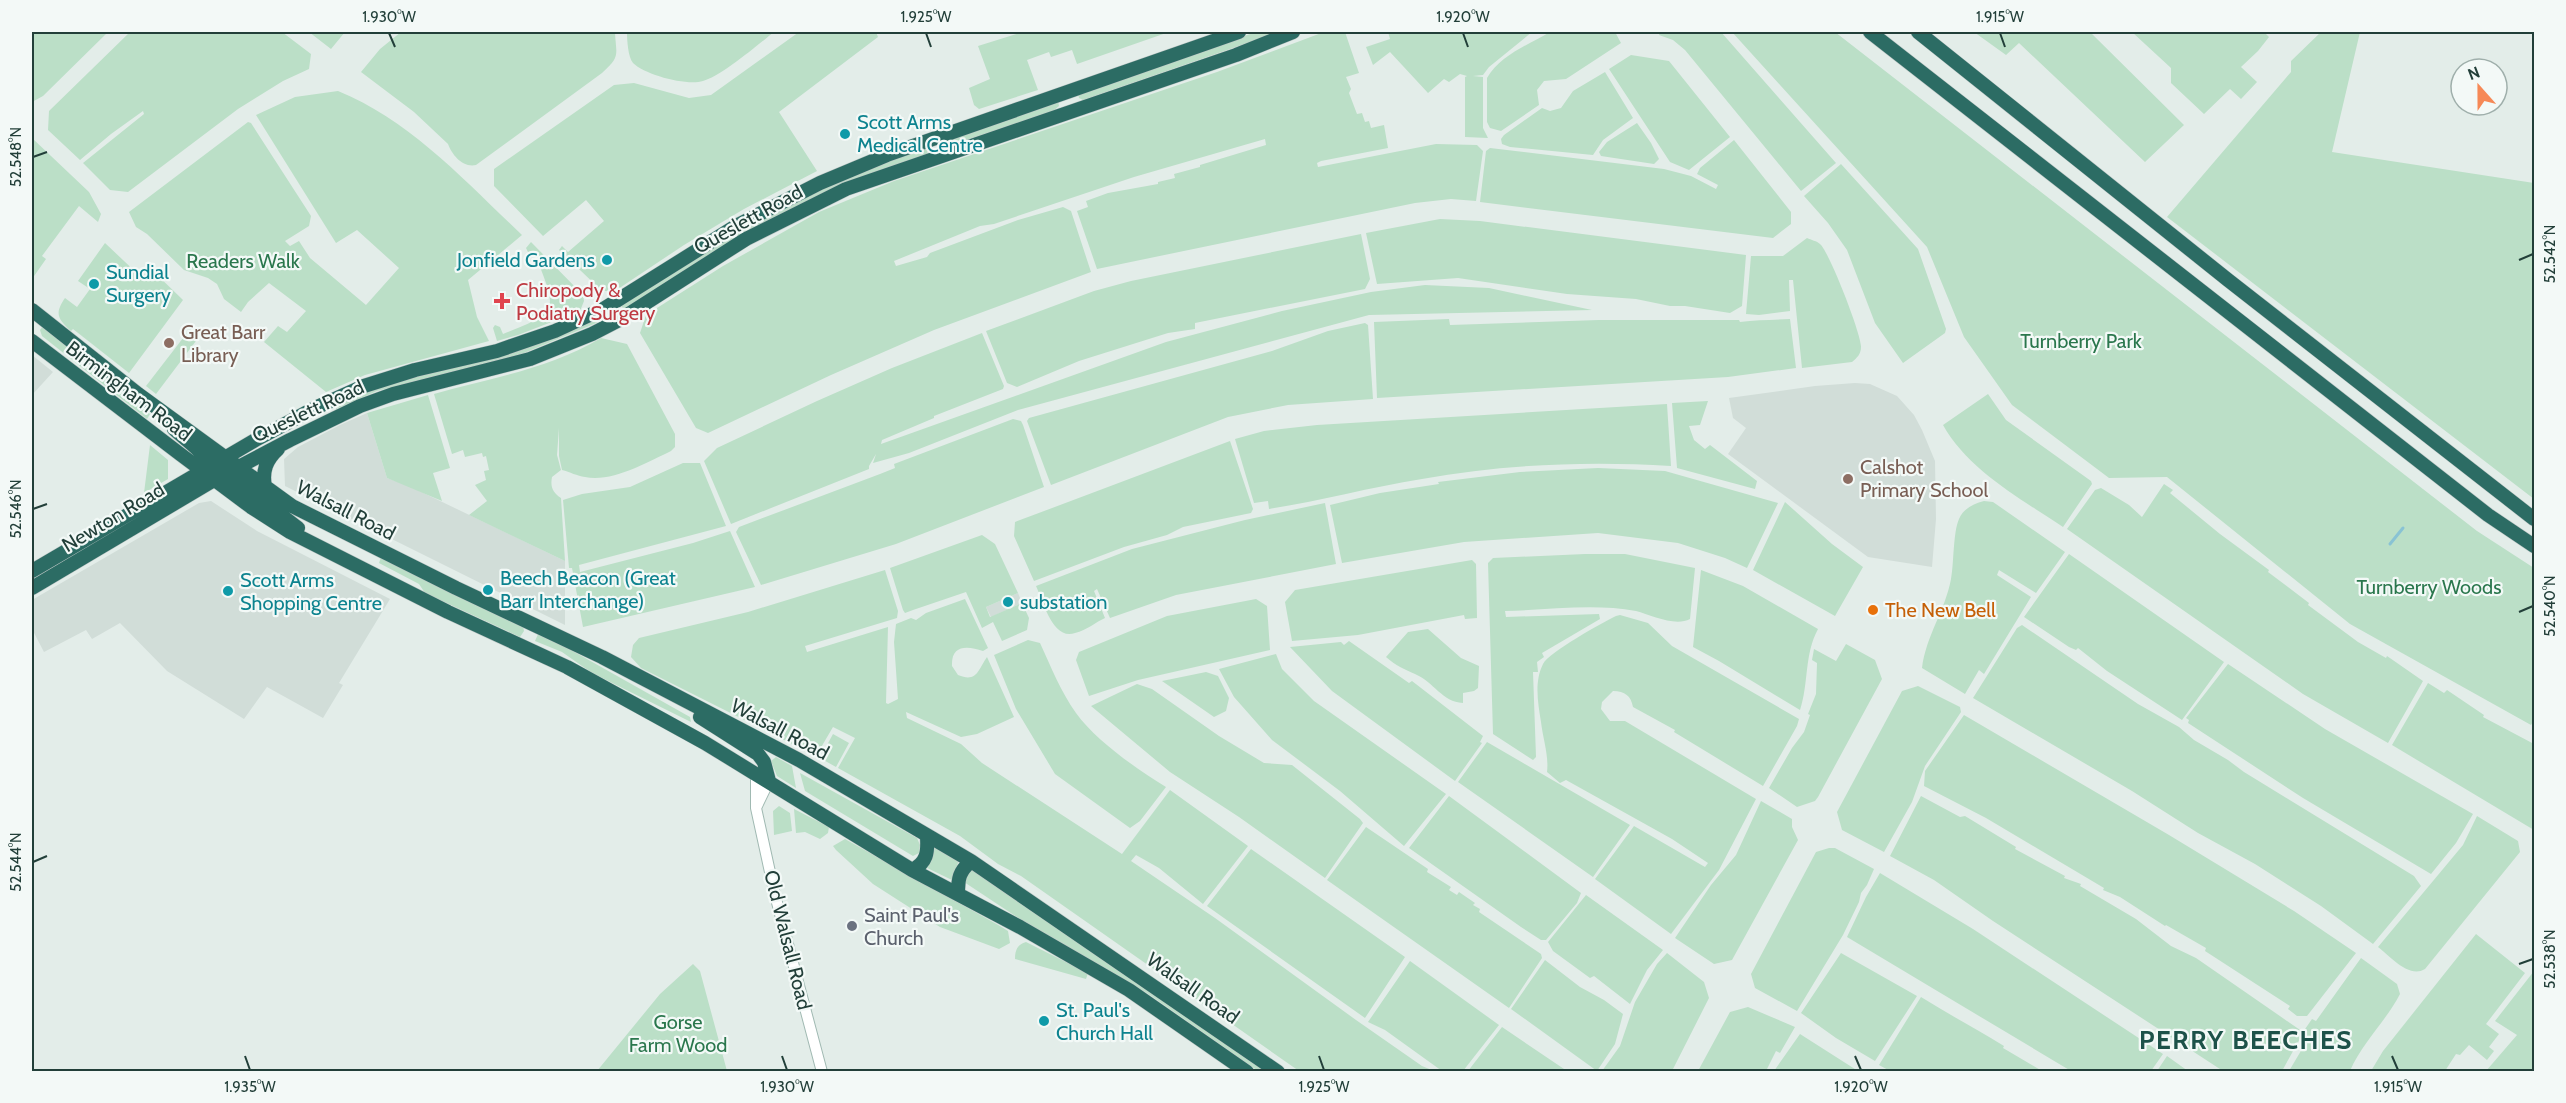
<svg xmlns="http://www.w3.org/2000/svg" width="2566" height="1103" font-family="Cabin,sans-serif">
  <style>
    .built { fill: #d1ddd8 }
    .green { fill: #bbdfc7 }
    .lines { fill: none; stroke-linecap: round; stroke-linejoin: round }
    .stream { stroke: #89c3d4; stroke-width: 3 }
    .secondary-casing { stroke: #a0b9b2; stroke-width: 12 }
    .highway-casing { stroke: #c1c9c8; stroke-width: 15 }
    .secondary { stroke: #fff; stroke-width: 10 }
    .highway { stroke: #2c6c64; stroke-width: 14 }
    .ticks { fill: none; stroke: #223f39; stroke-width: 2 }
    .culture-dot { fill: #0f9aa8; stroke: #f3f9f7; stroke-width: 2 }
    .health-dot { fill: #e0444e; stroke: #f3f9f7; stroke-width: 2 }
    .education-dot { fill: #8d6e63; stroke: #f3f9f7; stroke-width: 2 }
    .food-dot { fill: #e8710a; stroke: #f3f9f7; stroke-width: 2 }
    .worship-dot { fill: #6b7280; stroke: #f3f9f7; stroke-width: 2 }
    .labels { text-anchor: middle; stroke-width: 4.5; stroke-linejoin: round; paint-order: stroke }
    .culture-label { font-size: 20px; fill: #0d838f; stroke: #f3f9f7; text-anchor: start }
    .street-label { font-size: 20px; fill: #223f39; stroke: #f3f9f7 }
    .park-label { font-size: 20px; fill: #2a774d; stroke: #f3f9f7 }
    .health-label { font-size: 20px; fill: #be3a42; stroke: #f3f9f7; text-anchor: start }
    .education-label { font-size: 20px; fill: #785e54; stroke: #f3f9f7; text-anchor: start }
    .food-label { font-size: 20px; fill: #c56008; stroke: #f3f9f7; text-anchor: start }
    .worship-label { font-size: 20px; fill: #5b616d; stroke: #f3f9f7; text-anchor: start }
    .district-label { font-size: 26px; font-weight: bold; letter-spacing: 1.5px; fill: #1d5249; stroke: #f3f9f7 }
    .neatline { fill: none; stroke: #223f39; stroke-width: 2 }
    .ticks-label { font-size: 15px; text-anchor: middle; fill: #223f39 }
  </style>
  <rect width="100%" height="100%" fill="#e3ede9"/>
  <path class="built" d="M32 355 53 372 32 395Z
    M1855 383 1870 384 1897 396 1914 415 1922 430 1935 461 1936 519 1932 567 1868 557 1728 454 1746 428 1733 418 1729 398 1815 386Z
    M367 413 387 478 409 486 565 561V625L285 486 284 459 298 447 340 425Z
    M211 501 257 531 390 599 339 683 343 685 323 718 267 687 244 719 167 671 120 623 92 639 86 630 44 652 32 629V600L199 503Z
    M1018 593 1022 603 991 617 986 607Z"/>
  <path class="green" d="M32 32H108L43 96 32 102Z
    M130 32H282L311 54 309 69 283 81 238 109 128 192 110 190 83 163 144 114 143 111 111 134 80 160 48 130 49 111Z
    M309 32H345L331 49Z
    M401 32H615C616 55 621 56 602 73L476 165C463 168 452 155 448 144L414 112 361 72 380 49Z
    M627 32H774C759 44 720 77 703 81 687 86 645 75 633 63 628 57 627 40 627 32Z
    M799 32H876L878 37 779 112 817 171 744 209 684 245 615 291H602L559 250 562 246 568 252 604 221 586 200 592 195 543 236 494 186V169L614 85 634 83 689 98 711 95Z
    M1023 32H1169L1077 64 1072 50 1051 57 1049 52 1027 60 1038 90 979 109 974 105 969 88 990 79 978 46Z
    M1256 32H1279L1083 100 1079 98 1078 93Z
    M1324 32H1345L1359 73 1346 77 1351 89 1349 93 1357 114 1362 113 1365 122 1369 121 1371 128 1384 125 1388 148 1321 161 1317 163 1318 167 1436 144 1477 145 1483 151 1476 201 1451 199 1415 203 1097 269 1077 211 1088 207 1086 201 1108 193 1158 184V182L1175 178 1174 174 1200 167V165L1266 145 1265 139 1134 177 994 224 980 226 894 261 896 266 927 257 930 253 1018 220 1063 207 1071 211 1091 272 934 330 831 375 708 433 696 428 640 333 646 315 723 266 819 212 894 181 1217 72Z
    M1388 32H1532L1489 67 1483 75 1473 76 1483 77V128L1488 138 1465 137V77L1467 76 1460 74 1449 82 1444 79 1428 93 1390 52 1373 65 1366 47 1390 39Z
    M1550 32H1615L1621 43 1566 79 1544 81 1537 90 1539 105 1501 131 1490 128 1487 122V78C1500 55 1530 44 1550 32Z
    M1660 32H1721L1836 163 1801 191 1685 50 1673 40 1659 35Z
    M1732 32H1835L2477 531 2534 568V720L2531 725 2350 624 2167 477 2109 478 2012 405 1964 337 1927 247Z
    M1974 32H2090L2184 125 2145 162 2019 43 2006 55Z
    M2132 32H2264L2269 37 2258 51 2241 67 2257 82 2241 99 2230 89 2204 114 2171 83V68Z
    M2321 32H2360L2332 152 2534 183V499L2167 217 2291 72V61Z
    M1631 55 1669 61 1730 137 1689 170 1670 162 1609 69Z
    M1605 72 1633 118 1603 140 1593 155 1510 147 1502 144 1501 139 1504 135 1542 108 1550 111 1561 108 1573 91Z
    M338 91C411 121 465 181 522 235L468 280 477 317 489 341 365 375 326 392 264 342 278 326 287 332 306 311 269 283 248 302 241 312 224 299 217 284 208 278 184 270 147 234 136 227 129 212 248 122 251 123 311 216 309 226 285 241 290 246 299 241 310 258 366 305 399 268 357 230 336 243 256 115 295 97Z
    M1058 101 1059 106 1053 111 948 146 944 145 942 139Z
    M1637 123 1651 143 1659 159 1654 164 1601 156 1599 152 1607 142Z
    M32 138 89 192 101 214 98 222 79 206 42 256 46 259 32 279Z
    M1734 140 1791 212V224L1773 238 1480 202 1486 151 1490 148 1664 169 1691 176 1716 189 1718 185 1697 174 1700 168Z
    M924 146 928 149 927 154 863 176 822 194 624 310 621 305C659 281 698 255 737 232 797 199 860 172 924 146Z
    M1841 164 1918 249 1946 329 1945 333 1903 363 1875 323 1847 250 1828 223 1804 196Z
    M1440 219 1480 221 1746 255 1742 306 1730 313 1685 306H1670L1636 299 1567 294 1458 278 1377 284 1366 233Z
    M1361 234 1370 279 1365 289 1195 323V329L1168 333 1079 361 1017 387 1007 383 986 331 1094 291 1131 281Z
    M1807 238C1811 240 1817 241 1820 244 1829 251 1862 336 1861 347 1861 354 1857 358 1852 362L1802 368 1793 280H1789L1790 311 1759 315 1746 314 1751 256H1783Z
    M531 242 583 295 584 301 580 311 518 335 497 341 493 328 495 325 500 327 503 334C561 311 557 311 535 254H529L526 248Z
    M105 243 142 278 150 268 183 300 129 373 73 329 71 331C58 319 54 314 65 298L77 307 90 289 78 281Z
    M1425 285 1489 288 1592 310 1369 315 1018 410 909 453 873 463 876 454 869 466V469L731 524 704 461 717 448 817 401 892 368 982 333 1004 386 1003 389 934 416V418L882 440 881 444 1166 342 1282 311 1371 292Z
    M604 315 606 319 524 353 377 391 336 409 335 406 376 388 414 377 525 349Z
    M1449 319 1450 325 1599 320H1739L1740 322C1756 320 1773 320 1790 319L1796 368 1728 377 1377 398 1374 322Z
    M1365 323 1368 325 1373 399 1288 405 1228 417 1051 485 1027 421 1029 418 1272 351 1328 331Z
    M43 326 52 331 77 358 150 414 147 419 42 336 40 330Z
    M190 329 199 337 156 394 146 386Z
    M601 338 627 344 675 434V447L671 451C648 462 611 483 585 477 577 476 570 472 562 470L559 456V428L557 455 561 470 552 477C550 487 553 493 561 498L565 561 469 515 487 501 475 485 486 480 484 471 489 470 486 456 483 457 482 453 465 457 463 450 452 454 434 394C491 378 549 369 601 338Z
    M1988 394 2006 420 2091 481 2092 484 2063 527C2021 499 1968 470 1943 425Z
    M428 395 450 468 433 473 442 501 387 478 367 413Z
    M1708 401 1700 425 1689 426 1694 440 1705 449 1710 445 1757 481 1755 489 1677 468 1672 403Z
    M1667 404 1671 466C1589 461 1504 464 1422 479 1371 487 1320 501 1269 509L1268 501 1254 503 1235 439 1264 431 1317 425Z
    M1013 419 1021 421 1023 425 1044 487 896 544 761 585 736 532 739 527 880 474 895 468 894 464Z
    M1230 441 1253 509 1251 513 1183 527 1167 535 1124 547 1034 581 1014 536 1015 522Z
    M150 445 168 460V479L144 493Z
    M683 463H700L726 526 579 565 580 572 693 543 730 531 755 587 583 627 572 568H569L563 500 582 494 630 487Z
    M1598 468 1665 471 1778 503 1747 568 1725 558 1678 543 1598 533 1464 542 1342 563 1330 505 1380 493 1439 484 1438 482 1520 472Z
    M2164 484 2173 490 2170 493 2220 534 2269 570 2268 572 2309 603 2308 605 2358 642 2386 658 2387 656 2423 681 2388 743 2303 694 2067 529 2095 490 2101 488 2129 505 2142 517Z
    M1984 501 1993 502 2065 552 2036 593 1999 570 1997 575 2031 597 1984 674 1979 670 1965 694 1922 668C1926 636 1945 611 1951 579 1954 564 1953 532 1959 519 1963 509 1973 504 1984 501Z
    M1785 502 1832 544 1863 567 1835 616 1753 570Z
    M1325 503 1336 564 1176 595 1110 618 1097 589 1094 591 1105 618C1096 622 1087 630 1075 633 1053 641 1043 601 1036 586L1132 549 1245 520Z
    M982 535 995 544 1018 593 986 607 990 617 1022 603 1029 618 1027 630 1002 641 993 622 982 628 966 592 913 610 905 613 903 610 890 568Z
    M1585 554H1625L1695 568 1690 619C1675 627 1651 615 1636 611 1594 603 1548 610 1505 611L1506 617 1599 614 1600 619 1542 653 1544 657 1537 662 1538 672H1533L1536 757 1533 760 1493 734 1488 563 1493 558Z
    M2069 554 2224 662 2182 720 2107 671 2078 648 2076 650 2069 647 2024 617Z
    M381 557 523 626 524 631 520 637 425 593 419 584 379 563Z
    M1472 560 1476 564 1477 618 1465 619 1464 615 1358 635 1292 641 1285 602 1295 590Z
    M885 570 898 611 897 618 805 646 807 652 888 627 886 703 888 704 898 699 894 642 896 624 911 618 916 620 926 613 965 599 988 648 983 651C968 646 951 644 952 666L958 675C977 683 978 670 987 657L1014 717 977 734 961 737 906 712 907 718 961 744 982 763 1122 854 1170 790 1248 846 1203 904 1159 868 1136 855 1131 861 1215 918 1356 1020 1422 1066 1434 1071H1299L1021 876 998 864 960 836 838 768 855 738 833 727 816 756 641 668 631 657 633 645 639 638 748 612Z
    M1701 570 1743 586 1818 629C1804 655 1809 683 1800 710L1719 661 1693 647Z
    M1256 599 1267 606 1270 650 1138 680 1089 696 1076 660 1079 652 1167 616Z
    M1620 615 1648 623 1672 646 1799 719 1797 726 1763 786 1674 732 1675 730 1633 707C1631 696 1625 691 1613 691L1602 702 1601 709 1610 721H1625L1756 799 1719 870 1671 934 1595 879 1634 826 1705 867 1708 863 1672 839 1566 780 1560 783 1547 772C1549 756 1543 739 1541 722 1538 703 1534 682 1543 664 1549 652 1602 623 1616 616Z
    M2022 625 2138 704 2179 727 2194 740 2228 760 2244 772 2414 876 2421 886 2373 944 2321 906 2255 864 2198 833 2132 791 1973 698 2017 628Z
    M1428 629 1461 658 1479 666 1478 688 1474 691 1463 693V703C1442 702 1434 682 1415 674 1404 669 1396 666 1386 657L1408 632Z
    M539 632 690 717 691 722 592 673 562 652 535 641Z
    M1028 640 1040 643C1051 667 1061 692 1076 713 1096 741 1137 769 1166 787L1140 821 1130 828 1055 774 1016 709 994 655Z
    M1349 641 1409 683 1412 681 1483 736 1480 742 1482 743 1455 781 1332 691 1290 647 1341 642 1344 645Z
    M1846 644 1875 660 1882 679 1818 797 1815 801 1797 807 1769 788 1792 748 1804 732 1810 715 1808 714 1816 694 1817 663 1812 660 1814 649 1836 661Z
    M1276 654 1282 669 1314 701 1446 794 1404 846 1340 791 1272 740 1234 697 1219 669Z
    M2228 664 2325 729 2473 814 2456 843 2431 874 2303 798 2188 723 2189 720 2186 718Z
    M1206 672 1218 676 1229 698 1226 711 1214 717 1162 681Z
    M2428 683 2444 693 2447 690 2484 715 2483 717 2534 744V830L2392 745Z
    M1137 684 1152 689 1219 736 1264 763 1292 765 1360 819 1363 823 1325 878 1239 817 1170 772 1091 706Z
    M1918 686 1960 707 1961 712 1925 766 1912 802 1884 852 1842 830 1837 812 1902 691Z
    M1964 715 2169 835 2294 911 2356 953 2307 1016H2297L2288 1009 2290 1006 2205 951 2206 948 2166 925 2165 926 2120 897 2103 890 2104 888 1986 818 1924 786 1925 771Z
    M833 734 849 743 836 767 820 758Z
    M1487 742 1630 825 1593 877 1458 782Z
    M776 757 792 766 796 788 777 776 771 761Z
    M800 773 917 838 920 845 919 853 913 856 805 791Z
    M1449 796 1581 893 1577 903 1546 940H1541L1521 927 1409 848Z
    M1921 796 1960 817 1965 816 2016 847 2015 849 2065 876 2064 878 2081 884 2080 886 2136 919 2171 946 2196 958 2303 1032 2312 1019 2316 1021 2361 958 2397 984 2400 994C2386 1021 2362 1043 2350 1071H2289L2308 1039 2302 1035 2282 1071H2223L1993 921 1934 880 1890 856Z
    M1761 801 1792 819V827L1798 840 1732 960 1714 964 1675 938 1711 885 1736 855Z
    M779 806 790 813 792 831 774 835 773 811Z
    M794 809 829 827 828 833 820 839 805 832 796 833Z
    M2477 816 2518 841 2520 852 2425 969C2409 979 2390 956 2378 947L2463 845Z
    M1366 827 1428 869 1427 872 1451 887 1449 890 1457 895 1459 892 1475 903 1473 905 1480 909 1479 912 1541 954 1542 958 1509 1008 1327 880Z
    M845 839 1000 926 1008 931 1010 943 999 949 940 927 873 884 836 850 833 846Z
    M932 844 959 860 952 880 923 866Z
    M1829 848H1835L1874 869 1867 885 1861 893 1859 902 1843 935 1797 1011 1755 988 1751 974 1816 852Z
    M1251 849 1405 957 1365 1018 1207 906Z
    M969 867 1271 1071H1258L1147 993 1023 921 964 882Z
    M1880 873 1973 929 2163 1054 2151 1071H2071L1847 937 1866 897Z
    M1586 895 1663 950 1647 970 1630 1004 1594 976 1590 978 1553 951 1548 942Z
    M2476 934 2525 973 2486 1024 2499 1034 2489 1047 2494 1051 2487 1060 2469 1045 2460 1055 2456 1054 2445 1071H2371L2383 1051Z
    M1026 942 1088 973 1086 979 1015 959C1015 950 1017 945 1026 942Z
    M1667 953 1704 982 1709 998 1672 1071H1602L1620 1046 1635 1002 1657 964Z
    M1841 953 1917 996 1875 1061 1836 1038 1801 1013Z
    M1545 960 1580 987 1604 1000 1623 1014 1615 1044 1597 1071 1511 1009Z
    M1410 961 1499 1025 1463 1071H1442L1385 1030 1368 1022Z
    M693 964 700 971 727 1071H597L660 994Z
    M2534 971V1071H2486L2517 1035 2495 1021Z
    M1921 997C1948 1014 1978 1030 2004 1046L2003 1048 2042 1071H1890L1879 1065Z
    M1748 1007 1795 1027 1780 1053 1776 1051 1766 1071H1698L1730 1012Z
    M1502 1027 1567 1071H1468Z
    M1800 1034 1858 1071H1774Z
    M2167 1056 2188 1071H2157Z"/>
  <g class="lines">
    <path class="stream" d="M2390 544 2403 528"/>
    <g class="secondary-casing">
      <path id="secondary" d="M756 773V808L775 895 822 1072
        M756 808 769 781"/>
    </g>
    <g class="highway-casing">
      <path id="highway" d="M1870 32 2488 515 2534 546
        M1918 32 2228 280 2534 519
        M32 310 138 394 292 506 456 588 602 657 799 760 971 861 1278 1072
        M32 341 180 454 251 507 290 532 448 612 567 667 705 743 912 870 1020 927 1129 990 1247 1072
        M174 429C189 443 209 454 213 475
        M225 465 227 472 234 479 298 528
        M265 487C262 471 266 460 278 449
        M32 571 257 439 315 408 364 386 415 370 497 351 555 331 605 308 736 226 820 183 887 155 1239 32
        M32 588 214 480 290 440 360 406 393 394 530 359 592 334 621 319 746 239 846 189 1236 55 1293 32
        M700 717 758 754 764 762 769 781
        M912 870C927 863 928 852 927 837
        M958 894C958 878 959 872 971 861"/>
    </g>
    <use href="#secondary" class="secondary"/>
    <use href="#highway" class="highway"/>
  </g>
  <path class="ticks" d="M389 33 395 47M926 33 931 47M1463 33 1468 47M2000 33 2005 47M33 157 47 152M2519 260 2533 254M33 509 47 504M2519 612 2533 606M33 862 47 856M2519 964 2533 959M245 1056 250 1070M782 1056 787 1070M1319 1056 1324 1070M1855 1056 1861 1070M2392 1056 2398 1070"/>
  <g class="culture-dot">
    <circle cx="845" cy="134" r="6"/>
    <circle cx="607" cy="260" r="6"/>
    <circle cx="94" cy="284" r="6"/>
    <circle cx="488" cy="590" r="6"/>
    <circle cx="228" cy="591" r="6"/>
    <circle cx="1008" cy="602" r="6"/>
    <circle cx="1044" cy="1021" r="6"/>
  </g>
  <path class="health-dot" d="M499 292h6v6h6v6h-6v6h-6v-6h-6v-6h6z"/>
  <g class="education-dot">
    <circle cx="169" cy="343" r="6"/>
    <circle cx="1848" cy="479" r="6"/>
  </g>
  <circle class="food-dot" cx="1873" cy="610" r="6"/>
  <circle class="worship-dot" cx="852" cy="926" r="6"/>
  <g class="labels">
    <g class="culture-label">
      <text x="857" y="129">Scott Arms<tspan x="857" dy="23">Medical Centre</tspan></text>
      <text x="595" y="267" text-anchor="end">Jonfield Gardens</text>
      <text x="106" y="279">Sundial<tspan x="106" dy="23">Surgery</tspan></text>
      <text x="500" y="585">Beech Beacon (Great<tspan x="500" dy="23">Barr Interchange)</tspan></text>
      <text x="240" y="587">Scott Arms<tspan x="240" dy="23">Shopping Centre</tspan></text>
      <text x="1020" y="609">substation</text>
      <text x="1056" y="1017">St. Paul's<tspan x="1056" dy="23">Church Hall</tspan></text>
    </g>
    <g class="street-label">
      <text transform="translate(748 219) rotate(-29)" y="7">Queslett Road</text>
      <text transform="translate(129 391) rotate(37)" y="7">Birmingham Road</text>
      <text transform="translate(308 411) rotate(-25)" y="7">Queslett Road</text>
      <text transform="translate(346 510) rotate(27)" y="7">Walsall Road</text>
      <text transform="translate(113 517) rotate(-31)" y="7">Newton Road</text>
      <text transform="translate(780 729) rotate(28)" y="7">Walsall Road</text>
      <text transform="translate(788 940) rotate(76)" y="7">Old Walsall Road</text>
      <text transform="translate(1193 988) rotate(35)" y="7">Walsall Road</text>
    </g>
    <g class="park-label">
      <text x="243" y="268">Readers Walk</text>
      <text x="2081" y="348">Turnberry Park</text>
      <text x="2429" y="594">Turnberry Woods</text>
      <text x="678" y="1029">Gorse<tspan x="678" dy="23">Farm Wood</tspan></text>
    </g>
    <g class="health-label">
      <text x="516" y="297">Chiropody &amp;<tspan x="516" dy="23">Podiatry Surgery</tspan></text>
    </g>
    <g class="education-label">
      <text x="181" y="339">Great Barr<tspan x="181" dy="23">Library</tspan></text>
      <text x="1860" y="474">Calshot<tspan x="1860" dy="23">Primary School</tspan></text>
    </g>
    <g class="food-label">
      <text x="1885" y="617">The New Bell</text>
    </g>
    <g class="worship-label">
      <text x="864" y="922">Saint Paul's<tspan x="864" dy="23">Church</tspan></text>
    </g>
    <g class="district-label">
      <text x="2246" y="1049">PERRY BEECHES</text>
    </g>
  </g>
  <rect width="2566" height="1103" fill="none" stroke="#f3f9f7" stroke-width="66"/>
  <g transform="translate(2479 87) rotate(339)"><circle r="28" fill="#f3f9f7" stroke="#9fafab" stroke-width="1.5"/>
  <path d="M0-4.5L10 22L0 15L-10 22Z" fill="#f68957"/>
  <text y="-9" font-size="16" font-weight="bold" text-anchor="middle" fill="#223f39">N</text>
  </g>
  <rect x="33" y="33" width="2500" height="1037" class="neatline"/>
  <g class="ticks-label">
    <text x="389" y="22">1.930°W</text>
    <text x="926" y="22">1.925°W</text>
    <text x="1463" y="22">1.920°W</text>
    <text x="2000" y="22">1.915°W</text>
    <text transform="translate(16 157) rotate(-90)" y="5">52.548°N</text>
    <text transform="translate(2550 254) rotate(-90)" y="5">52.542°N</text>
    <text transform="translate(16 509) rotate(-90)" y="5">52.546°N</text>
    <text transform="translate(2550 606) rotate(-90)" y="5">52.540°N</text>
    <text transform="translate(16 862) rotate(-90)" y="5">52.544°N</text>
    <text transform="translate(2550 959) rotate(-90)" y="5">52.538°N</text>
    <text x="250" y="1092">1.935°W</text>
    <text x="787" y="1092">1.930°W</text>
    <text x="1324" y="1092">1.925°W</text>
    <text x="1861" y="1092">1.920°W</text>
    <text x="2398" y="1092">1.915°W</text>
  </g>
</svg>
